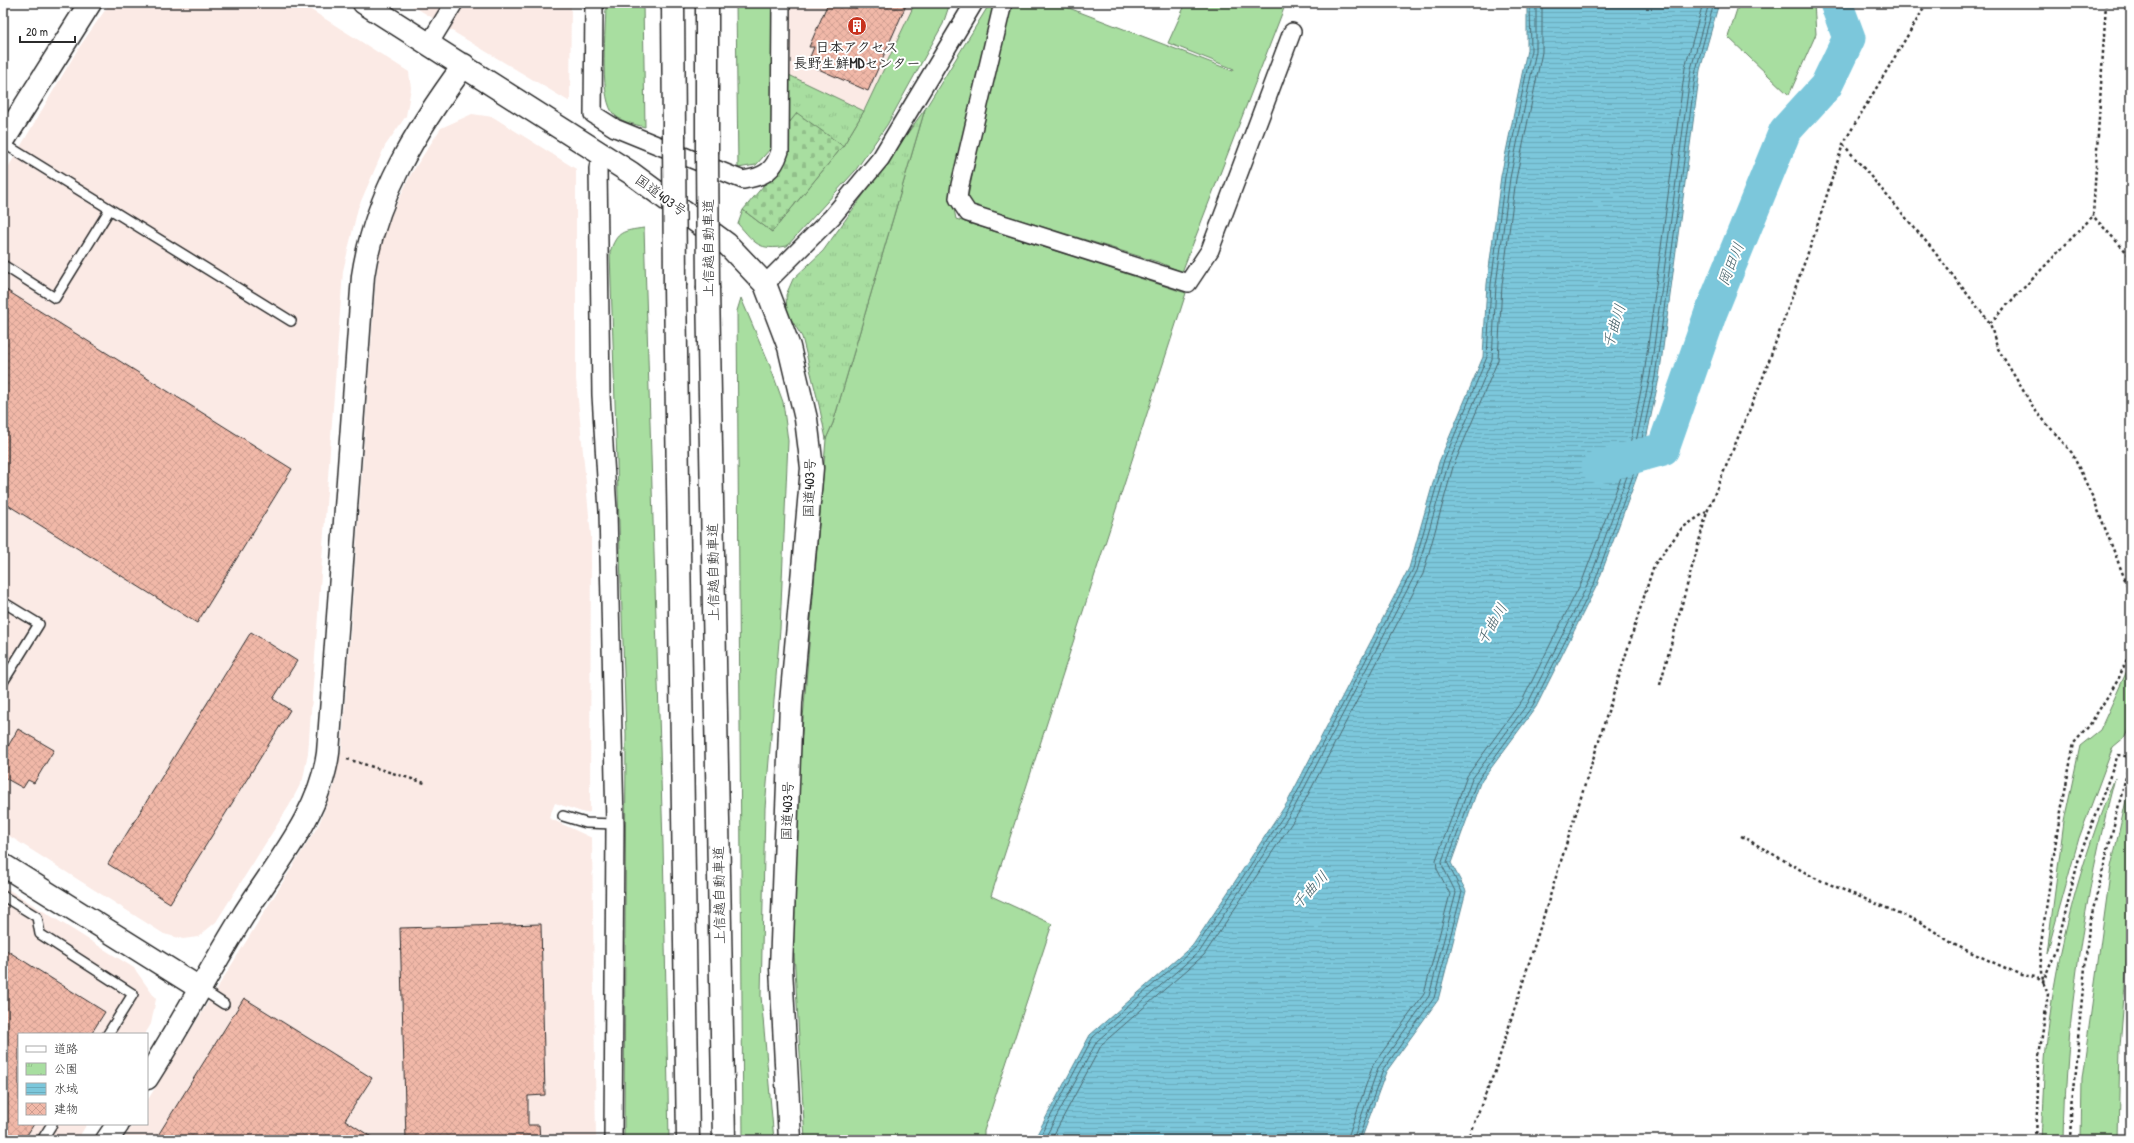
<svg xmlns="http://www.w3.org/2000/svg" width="2134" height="1143" font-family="'Patrick Hand','Klee One',sans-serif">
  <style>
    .built { fill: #fbeae5 }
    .green { fill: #a8dea0; stroke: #6a8466 }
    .cemetery { fill: url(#cemetery-stones); stroke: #6a8466 }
    .park { fill: url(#park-tufts); stroke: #6a8466 }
    .water { fill: url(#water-rules); stroke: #5c8995 }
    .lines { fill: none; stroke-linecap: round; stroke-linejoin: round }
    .shore { stroke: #4b6971; stroke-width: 1 }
    .river { stroke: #7cc7db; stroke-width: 33 }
    .building { fill: url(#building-cross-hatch); stroke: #2b2b2b }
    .lane-casing { stroke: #2b2b2b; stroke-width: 12 }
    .street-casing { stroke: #2b2b2b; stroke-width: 20 }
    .secondary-casing { stroke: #2b2b2b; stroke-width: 25 }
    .highway-casing { stroke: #2b2b2b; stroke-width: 25 }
    .path { stroke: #2b2b2b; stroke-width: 2.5; stroke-dasharray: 3 3; stroke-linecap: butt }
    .lane { stroke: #fff; stroke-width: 9 }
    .street { stroke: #fff; stroke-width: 17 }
    .secondary { stroke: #fff; stroke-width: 22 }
    .highway { stroke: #fff; stroke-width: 22 }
    .highway-bridge-casing { stroke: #2b2b2b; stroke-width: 25; stroke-linecap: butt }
    .highway-bridge { stroke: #fff; stroke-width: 22 }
    .labels { text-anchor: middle; stroke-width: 4; stroke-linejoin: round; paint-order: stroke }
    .poi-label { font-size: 14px; font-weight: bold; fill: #2b2b2b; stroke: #fff }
    .street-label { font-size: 14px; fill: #2b2b2b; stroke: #fff }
    .water-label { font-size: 15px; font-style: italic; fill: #476269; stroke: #fff }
  </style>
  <defs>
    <pattern id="cemetery-stones" width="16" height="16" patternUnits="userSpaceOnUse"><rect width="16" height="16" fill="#a8dea0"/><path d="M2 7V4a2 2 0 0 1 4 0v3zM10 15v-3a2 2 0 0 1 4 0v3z" fill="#91bf8a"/></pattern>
    <pattern id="park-tufts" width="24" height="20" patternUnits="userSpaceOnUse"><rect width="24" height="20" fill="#a8dea0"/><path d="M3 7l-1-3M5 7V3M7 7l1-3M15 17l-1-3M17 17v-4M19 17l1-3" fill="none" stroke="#91bf8a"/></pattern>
    <pattern id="water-rules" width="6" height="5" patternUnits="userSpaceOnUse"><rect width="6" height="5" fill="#7cc7db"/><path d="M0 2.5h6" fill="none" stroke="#6babbc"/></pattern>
    <pattern id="building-cross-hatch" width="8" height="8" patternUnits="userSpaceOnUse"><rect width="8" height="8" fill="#f1b8a8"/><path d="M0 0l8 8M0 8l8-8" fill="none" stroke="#cf9e91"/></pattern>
  </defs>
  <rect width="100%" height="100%" fill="#fff"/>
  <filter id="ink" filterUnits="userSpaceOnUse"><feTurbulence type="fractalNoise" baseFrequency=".025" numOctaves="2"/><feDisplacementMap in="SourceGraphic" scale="8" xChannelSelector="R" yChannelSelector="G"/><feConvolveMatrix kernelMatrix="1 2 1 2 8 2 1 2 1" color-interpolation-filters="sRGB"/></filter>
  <g filter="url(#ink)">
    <path class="built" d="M110 3H300L409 72 411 88 406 116 385 146 358 208 343 271 308 753 303 779 289 806 216 922 198 937 183 939 164 934 3 832V176L78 49Z
      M408 3H447L436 20Z
      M463 3H571L570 102 447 28Z
      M791 3H915L864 111 789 75Z
      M472 114 493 117 576 169V379L591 536 590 812 585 813 555 803 549 818 592 838 596 1140H123L133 1124H147V1101L319 824 334 786 342 747 376 277 381 246 390 218 411 174 441 128Z
      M3 886 134 968 156 999 151 1024 145 1034H19V1124H87L77 1140H3Z"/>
    <path class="green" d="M606 3H643L645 127C634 124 619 122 612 112 599 91 606 29 606 3Z
      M736 3H776L771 148 756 165 738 168Z
      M915 3H950L943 24 887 125 855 171 787 246C758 251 756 244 738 224L743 210 772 232 843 146 864 111Z
      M992 3 998 6 951 194 956 219 1186 293 991 896 1052 924 984 1131V1140H805L793 935 801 743 826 439 833 423 925 109 987 8Z
      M1008 3H1056L1233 71 1234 69 1168 43 1186 3H1286L1182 272 1161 263 972 205 968 196Z
      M1739 3H1814L1816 34 1789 95 1728 37Z
      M644 228 663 844 669 1140H624L626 734 610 252C617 231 623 231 644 228Z
      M741 298 770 366 783 402 788 441 780 629 765 808 761 996 774 1140H743L737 311Z
      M2131 662V723L2125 737 2113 747 2079 838 2047 953 2064 821 2080 746 2100 730Z
      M2115 778C2084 896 2066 1018 2064 1140H2041C2043 1107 2043 1073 2047 1040 2056 951 2081 860 2115 778Z
      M2130 783 2131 911 2120 1047 2118 1140H2081L2082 1078 2111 867Z"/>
    <path class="cemetery" d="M797 112 843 146 772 232 743 210 764 185 781 171 788 145 789 123Z"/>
    <path class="park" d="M789 75 864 111 843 146 797 113 789 123 786 117Z
      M925 109 833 423 826 439 819 405 802 337 787 312 786 295 793 279 823 251Z"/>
    <path class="water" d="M1527 3H1719L1700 70 1659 378 1640 468 1597 585 1536 707 1480 783 1451 863 1466 891 1438 1000 1386 1072 1361 1140H1034L1090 1035 1193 945 1287 803 1409 568 1439 462 1483 357 1487 284 1501 176 1527 50Z"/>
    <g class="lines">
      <path class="shore" d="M1038 1140 1093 1037 1196 947 1290 806 1413 569 1443 463 1487 357 1491 284 1505 177 1531 50 1530 3
        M1044 1140 1097 1041 1200 951 1294 808 1417 571 1448 465 1492 359 1496 285 1510 178 1536 51V3
        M1051 1140 1102 1044 1204 955 1299 812 1423 574 1453 467 1498 360 1502 285 1516 179 1542 52V3
        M1347 1140 1373 1065 1424 994 1450 894 1437 869 1436 860 1467 776 1523 699 1583 579 1626 464 1644 375 1685 68 1703 3
        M1353 1140 1378 1068 1429 996 1456 893 1443 867 1442 861 1472 779 1528 703 1589 582 1631 465 1650 376 1691 69 1709 3
        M1358 1140 1383 1070 1434 998 1462 892 1447 862 1477 781 1533 705 1594 584 1636 467 1655 377 1696 70 1714 3"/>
      <path class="river" d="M1598 467 1663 449 1711 312 1785 131 1826 86 1849 38 1836 3"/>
    </g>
    <path class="building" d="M828 3H907L868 91 807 64 814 47H809Z
      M3 288 292 469 197 623 3 502Z
      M251 632 297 661 273 699 290 710 170 903 108 864Z
      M18 729 54 750 34 783 28 780 23 788 3 777V755Z
      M541 924 545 1095 528 1096V1125H539L540 1140H406L400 928Z
      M3 948 105 1012 91 1034H19V1124H34L24 1140H3Z
      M244 998 372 1078 345 1120 376 1140H155Z"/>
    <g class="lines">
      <g class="lane-casing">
        <path id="lane" d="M3 143 291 321
          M3 265 55 298 110 209
          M3 602 39 624 3 682
          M563 816 586 823 615 824
          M3 896 37 917 40 934 133 994 108 1034
          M201 989 224 1004
          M42 1140 52 1124"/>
      </g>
      <g class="street-casing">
        <path id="street" d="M594 3 593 114 615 128 743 180C764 177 774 171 780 151L781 3
          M1003 3 960 185 958 198 968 213 1188 283 1210 250 1292 32
          M429 44 454 3
          M598 168 601 395 608 511 615 824 613 1140
          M765 284 832 217 881 158 974 3"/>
      </g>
      <g class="secondary-casing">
        <path id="secondary" d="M3 141 90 3
          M3 865 201 989
          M147 1078C181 1025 210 969 243 916 275 865 320 814 328 753L363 276C375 196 416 130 464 65
          M107 1140 118 1124"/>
      </g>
      <g class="highway-casing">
        <path id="highway" d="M364 3 631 173 727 244 765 284 789 347 806 419 812 468 791 703 781 968 790 1140
          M673 3 674 135
          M707 3V151
          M675 286 688 1140
          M708 289 724 1140"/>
      </g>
      <path class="path" d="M2106 3 2093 216 2131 257
        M1843 144 1929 245 1990 323 1997 347 2035 410 2072 453 2094 500 2131 595
        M1990 323 2093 216
        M1660 685 1707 512 1762 380 1813 239 1843 144 1927 3
        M347 759 425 783
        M1741 836 1815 878 1920 922 1955 945 2021 975 2036 977 2043 982 2056 950 2079 858 2118 755 2131 757
        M1467 1140 1495 1071 1654 565 1682 528 1706 512
        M2036 1140 2039 1057 2048 994 2043 982 2040 950 2058 827 2074 743 2089 726 2118 680 2131 650
        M2071 1140 2073 1091 2089 926 2131 756"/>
      <use href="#lane" class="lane"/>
      <use href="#street" class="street"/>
      <use href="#secondary" class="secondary"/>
      <use href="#highway" class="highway"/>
      <g class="highway-bridge-casing">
        <path id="highway-bridge" d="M674 135 675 286
          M707 151 708 289"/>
      </g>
      <use href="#highway-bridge" class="highway-bridge"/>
    </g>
  </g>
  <defs>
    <g id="building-disc" transform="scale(1)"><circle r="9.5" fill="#c8321e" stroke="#fff"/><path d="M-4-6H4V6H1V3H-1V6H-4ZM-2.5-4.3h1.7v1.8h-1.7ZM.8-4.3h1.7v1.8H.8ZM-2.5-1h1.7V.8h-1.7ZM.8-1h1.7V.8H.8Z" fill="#fff"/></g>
  </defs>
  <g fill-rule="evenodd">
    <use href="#building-disc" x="857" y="26"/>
  </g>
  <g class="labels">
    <g class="poi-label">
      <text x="857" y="52">日本アクセス<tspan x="857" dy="16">長野生鮮MDセンター</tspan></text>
    </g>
    <g class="street-label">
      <text transform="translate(661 195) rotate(36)" y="5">国道403号</text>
      <text transform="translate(708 248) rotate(-90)" y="5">上信越自動車道</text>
      <text transform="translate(809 488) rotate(-88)" y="5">国道403号</text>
      <text transform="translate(713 572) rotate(-91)" y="5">上信越自動車道</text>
      <text transform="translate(787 811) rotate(-88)" y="5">国道403号</text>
      <text transform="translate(719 895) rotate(-91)" y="5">上信越自動車道</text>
    </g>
    <g class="water-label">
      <text transform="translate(1731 264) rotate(-68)" y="5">岡田川</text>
      <text transform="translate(1614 326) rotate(-73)" y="5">千曲川</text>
      <text transform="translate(1492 624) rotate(-60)" y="5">千曲川</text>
      <text transform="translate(1310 890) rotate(-47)" y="5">千曲川</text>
    </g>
  </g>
  <rect width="2134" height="1143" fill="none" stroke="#fff" stroke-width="16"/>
  <rect x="8" y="8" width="2118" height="1127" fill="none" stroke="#2b2b2b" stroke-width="1.5" filter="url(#ink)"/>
  <rect x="18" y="1033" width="130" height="92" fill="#ffffff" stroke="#aaaaaa"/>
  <rect x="26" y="1046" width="20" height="6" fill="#ffffff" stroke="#aaaaaa"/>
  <text x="54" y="1053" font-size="12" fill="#2b2b2b">道路</text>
  <rect x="26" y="1063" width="20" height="12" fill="url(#park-tufts)" stroke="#aaaaaa"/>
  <text x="54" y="1073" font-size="12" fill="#2b2b2b">公園</text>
  <rect x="26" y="1083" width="20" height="12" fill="url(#water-rules)" stroke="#aaaaaa"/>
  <text x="54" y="1093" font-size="12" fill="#2b2b2b">水域</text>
  <rect x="26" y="1103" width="20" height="12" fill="url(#building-cross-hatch)" stroke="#aaaaaa"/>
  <text x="54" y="1113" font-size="12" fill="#2b2b2b">建物</text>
  <path d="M20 36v6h55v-6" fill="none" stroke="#2b2b2b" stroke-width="2"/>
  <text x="26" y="36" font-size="12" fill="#2b2b2b" stroke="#ffffff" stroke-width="3" paint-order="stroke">20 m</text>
</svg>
